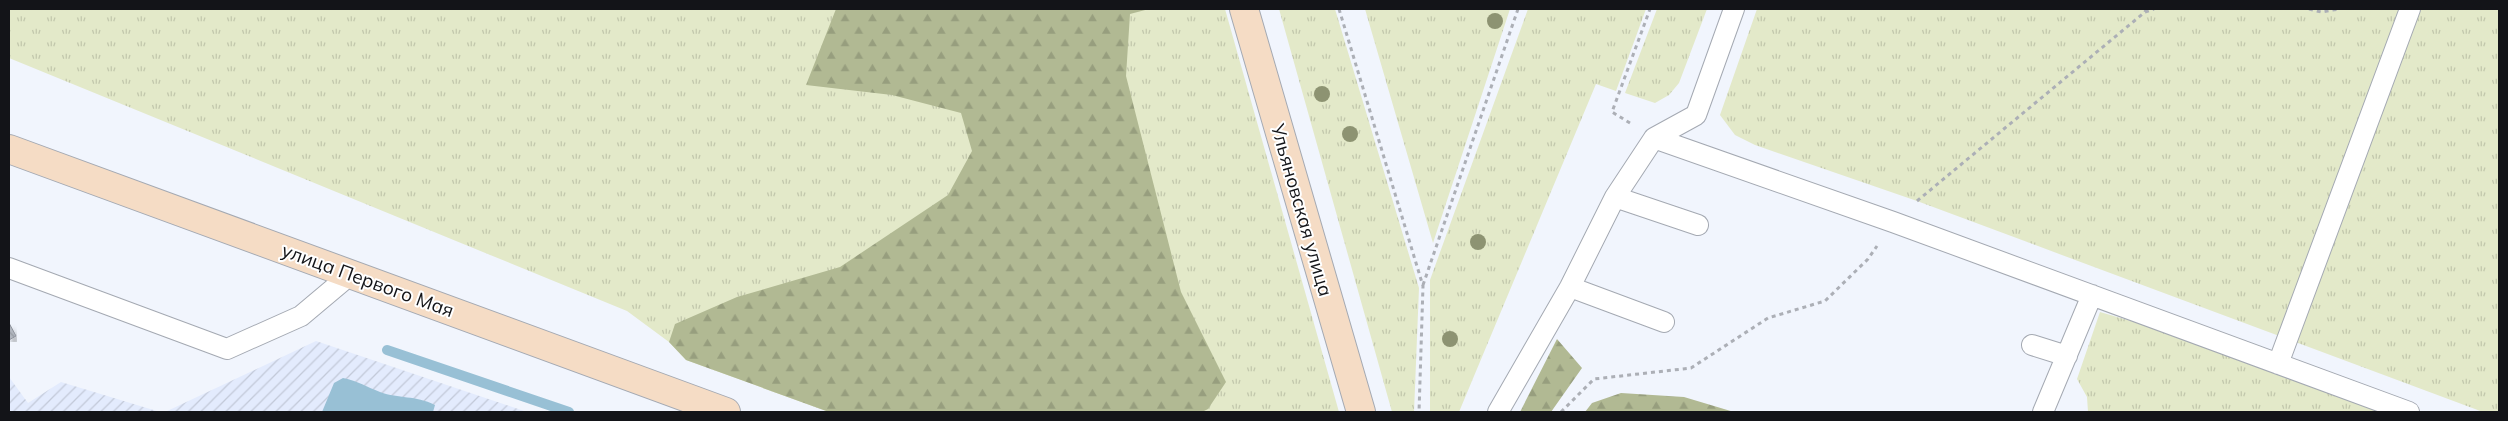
<svg xmlns="http://www.w3.org/2000/svg" width="2508" height="421" font-family="Mulish,sans-serif">
  <style>
    .industrial { fill: url(#industrial-furrows) }
    .grass { fill: url(#grass-tufts) }
    .forest { fill: url(#forest-firs) }
    .water { fill: #98c0d5 }
    .lines { fill: none; stroke-linecap: round; stroke-linejoin: round }
    .stream { stroke: #98c0d5; stroke-width: 10 }
    .building { fill: url(#building-back-hatch); stroke: #8e929c; filter: url(#shadow) }
    .lane-casing { stroke: #a4a9b2; stroke-width: 22 }
    .secondary-casing { stroke: #a4a9b2; stroke-width: 30 }
    .path { stroke: #acafb6; stroke-width: 3; stroke-dasharray: 4 4; stroke-linecap: butt }
    .lane { stroke: #fff; stroke-width: 20 }
    .secondary { stroke: #f5dcc5; stroke-width: 28 }
    .tree { fill: #8d9372 }
    .labels { text-anchor: middle; stroke-width: 4; stroke-linejoin: round; paint-order: stroke }
    .street-label { font-size: 19px; fill: #131418; stroke: #fff }
  </style>
  <defs>
    <pattern id="industrial-furrows" width="10" height="10" patternUnits="userSpaceOnUse" patternTransform="scale(1.25)"><rect width="10" height="10" fill="#e3ebfd"/><path d="M-1 1l2-2M0 10L10 0M9 11l2-2" fill="none" stroke="#c2c9d8"/></pattern>
    <pattern id="grass-tufts" width="24" height="20" patternUnits="userSpaceOnUse" patternTransform="scale(1.25)"><rect width="24" height="20" fill="#e3e9c9"/><path d="M3 7l-1-3M5 7V3M7 7l1-3M15 17l-1-3M17 17v-4M19 17l1-3" fill="none" stroke="#c2c7ac"/></pattern>
    <pattern id="forest-firs" width="22" height="20" patternUnits="userSpaceOnUse" patternTransform="scale(1.25)"><rect width="22" height="20" fill="#b1b993"/><path d="M5 1l3.5 6h-7zM16 11l3.5 6h-7z" fill="#979e7e"/></pattern>
    <pattern id="building-back-hatch" width="6" height="6" patternUnits="userSpaceOnUse" patternTransform="scale(1.25)"><rect width="6" height="6" fill="#b1b6bf"/><path d="M-1 5l2 2M0 0l6 6M5-1l2 2" fill="none" stroke="#979ca3"/></pattern>
    <filter id="shadow"><feDropShadow dx="3" dy="5.5" stdDeviation="2.5" flood-color="#0004"/></filter>
  </defs>
  <rect width="100%" height="100%" fill="#f1f5fd"/>
  <path class="industrial" d="M316 341 527 412H165Z
    M9 377 28 403 61 382 160 412H9Z"/>
  <path class="grass" d="M9 9H1225L1339 412H829L686 360 669 342 627 311 9 58Z
    M1279 9H1335L1419 288 1414 412H1392Z
    M1365 9H1510L1433 243Z
    M1528 9H1646L1616 91 1596 84 1459 412H1430V280Z
    M1657 9H1707L1679 83 1669 95 1655 103 1625 93Z
    M1757 9H2320L2326 11 2327 9H2499V412H2483L1917 201 1755 145 1735 135 1720 115Z
    M2100 312 2278 364 2385 412H2088L2087 397 2077 379Z"/>
  <path class="forest" d="M836 9H1149L1130 14 1126 76 1181 292 1226 382 1208 409 1202 412H829L686 360 669 342 675 324 737 297 840 267 948 195 972 151 961 113 892 95 806 85Z
    M1557 339 1582 368 1551 412H1520Z
    M1621 393 1684 397 1734 412H1585L1592 403Z"/>
  <path class="water" d="M343 378C358 381 367 387 380 392 399 399 415 395 435 405L433 412H322L334 383Z"/>
  <g class="lines">
    <path class="stream" d="M387 350 569 412"/>
  </g>
  <path class="building" d="M9 323 16 336 9 340Z"/>
  <g class="lines">
    <g class="lane-casing">
      <path id="lane" d="M1654 138 1893 222 2409 412
        M1615 197 1698 225
        M9 268 227 349 301 316 351 274
        M1570 287 1664 322
        M2032 345 2067 356
        M2278 364 2410 9
        M1498 412 1570 287 1615 197 1654 138 1696 115 1734 9
        M2043 412 2092 295"/>
    </g>
    <g class="secondary-casing">
      <path id="secondary" d="M1244 9 1361 412
        M9 149 726 412"/>
    </g>
    <path class="path" d="M1339 9 1423 286 1419 412
      M2309 9 2321 12 2339 9
      M2145 12 2154 9
      M1630 123 1612 112 1650 9
      M1917 201 2145 12 2146 9
      M1423 285 1518 9
      M1561 412 1594 379 1691 368 1768 318 1825 301 1868 259 1877 246"/>
    <use href="#lane" class="lane"/>
    <use href="#secondary" class="secondary"/>
  </g>
  <g class="tree">
    <circle cx="1495" cy="21" r="8"/>
    <circle cx="1322" cy="94" r="8"/>
    <circle cx="1350" cy="134" r="8"/>
    <circle cx="1478" cy="242" r="8"/>
    <circle cx="1450" cy="339" r="8"/>
  </g>
  <g class="labels">
    <g class="street-label">
      <text transform="translate(1302 210) rotate(74)" y="7">Ульяновская улица</text>
      <text transform="translate(368 280) rotate(20)" y="7">улица Первого Мая</text>
    </g>
  </g>
  <rect width="2508" height="421" fill="none" stroke="#131418" stroke-width="20"/>
</svg>
